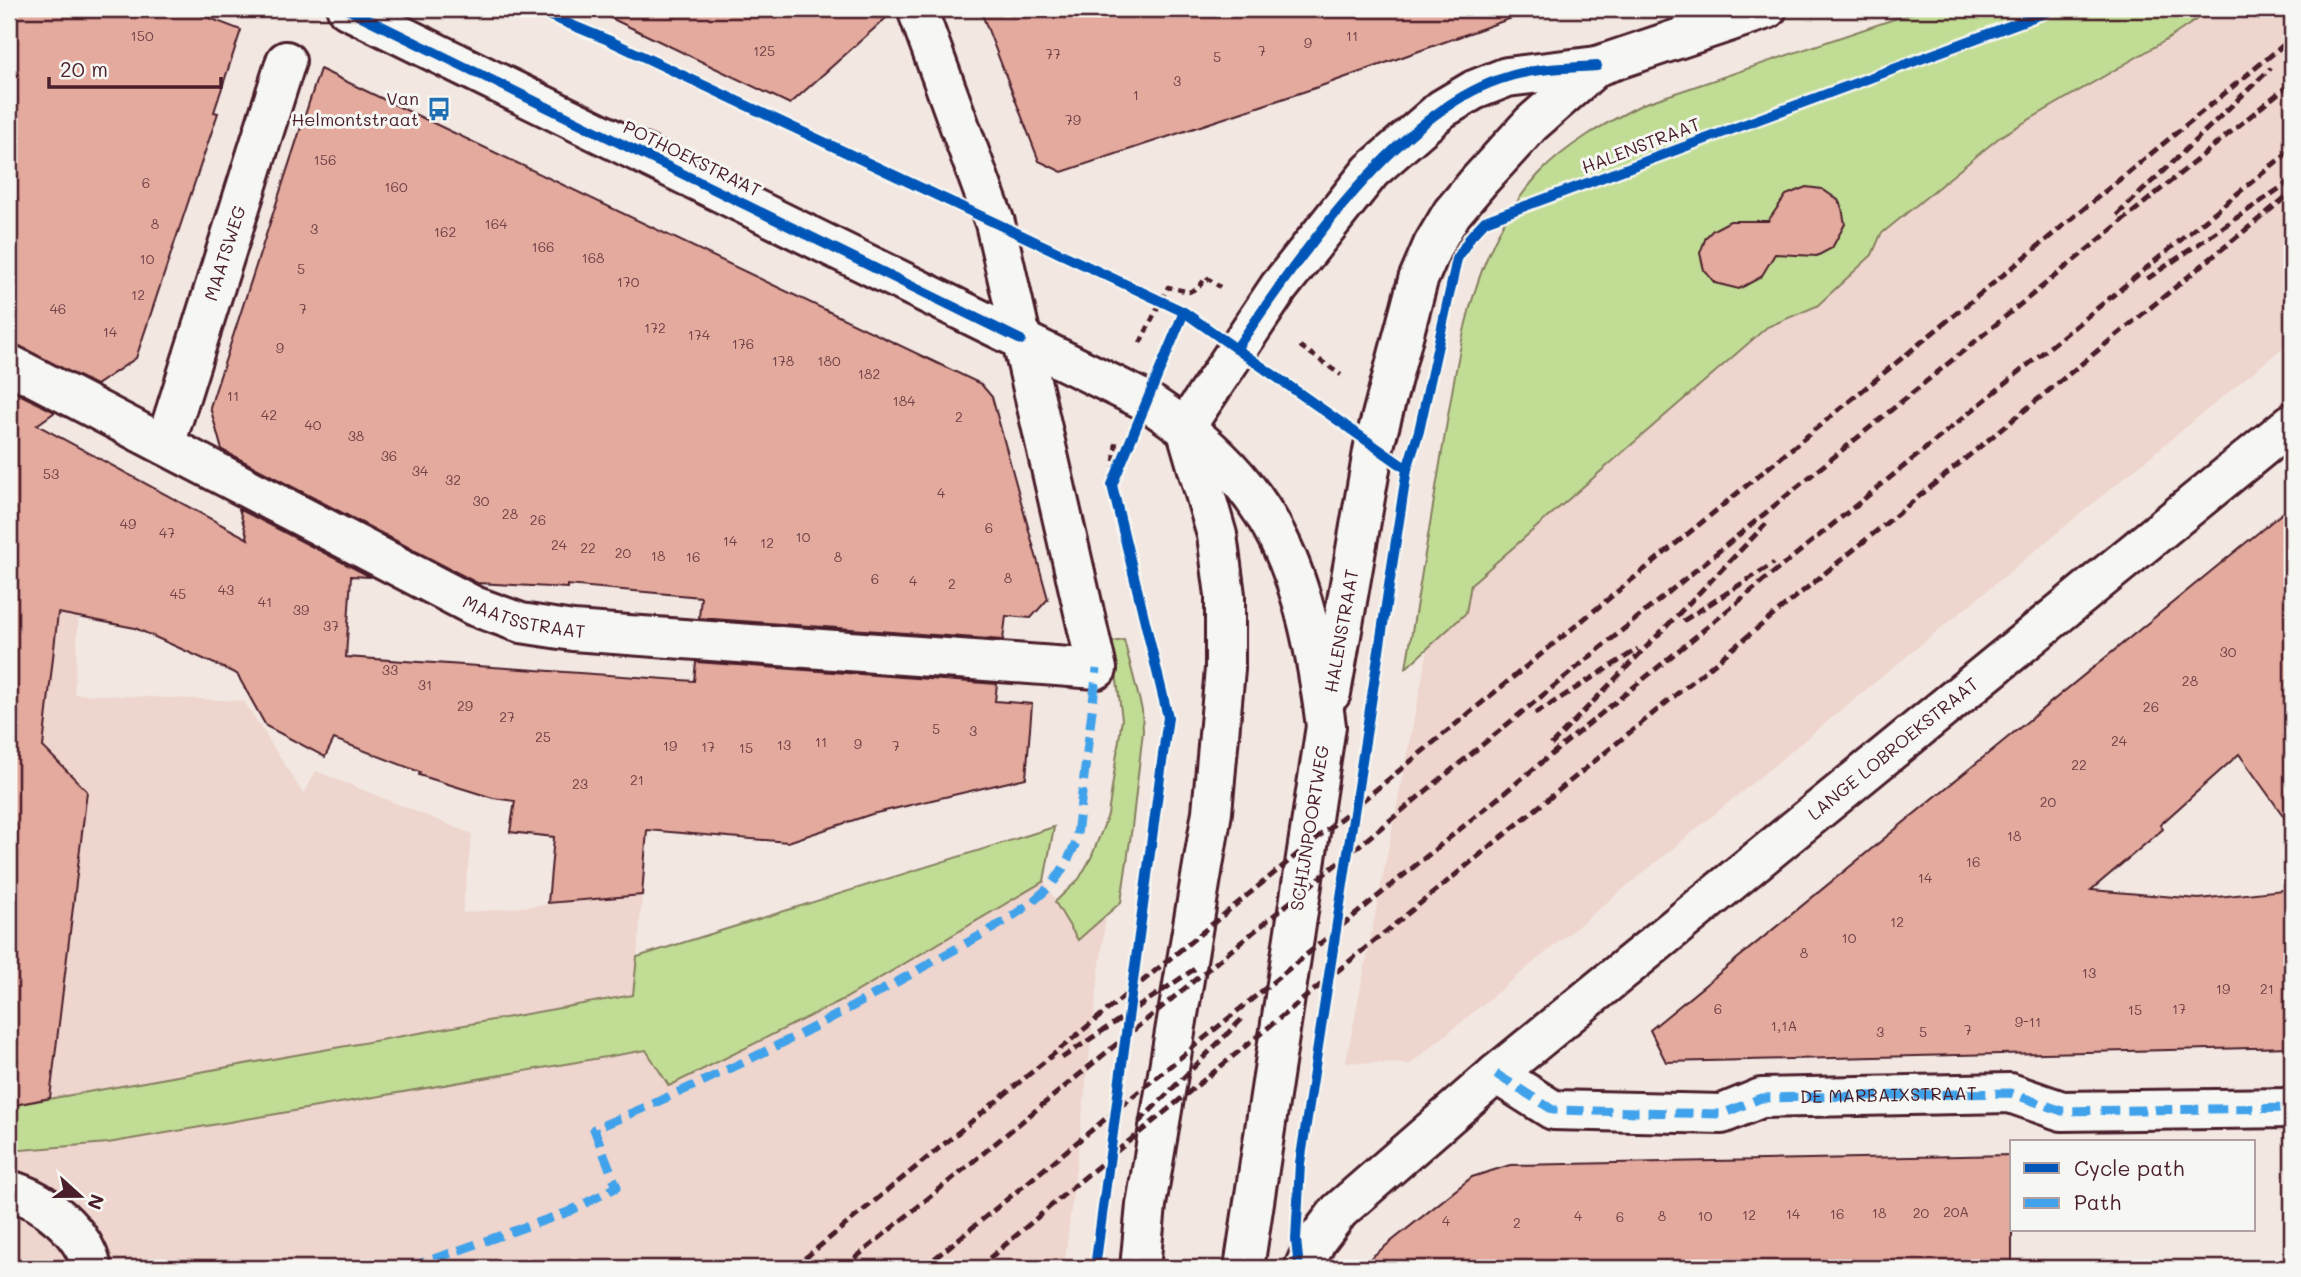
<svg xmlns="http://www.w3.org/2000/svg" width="2301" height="1277" font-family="Mali,sans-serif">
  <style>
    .built { fill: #eed5cd }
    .green { fill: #c1dd95; stroke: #867e60; stroke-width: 2 }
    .building { fill: #e3aa9d; stroke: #4a1f2b; stroke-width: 2 }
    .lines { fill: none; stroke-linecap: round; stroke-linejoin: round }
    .minor-casing { stroke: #4a1f2b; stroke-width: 44 }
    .path { stroke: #4a1f2b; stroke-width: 4.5; stroke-dasharray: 7 5; stroke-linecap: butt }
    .minor { stroke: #f6f6f2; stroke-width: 38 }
    .rail { stroke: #4a1f2b; stroke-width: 5; stroke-dasharray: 10 5; stroke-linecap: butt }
    .quiet { stroke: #40a2eb; stroke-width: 9; stroke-dasharray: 18 9; stroke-linecap: butt }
    .cycleway-casing { stroke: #f6f6f2; stroke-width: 15 }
    .cycleway { stroke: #0057b8; stroke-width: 10 }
    .labels { text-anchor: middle; stroke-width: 6; stroke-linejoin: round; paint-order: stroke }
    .number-label { font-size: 14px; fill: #704248 }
    .poi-label { font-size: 18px; fill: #4a1f2b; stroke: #f6f6f2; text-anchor: end }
    .street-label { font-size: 18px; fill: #4a1f2b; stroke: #f6f6f2 }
  </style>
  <rect width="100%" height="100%" fill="#f2e7e1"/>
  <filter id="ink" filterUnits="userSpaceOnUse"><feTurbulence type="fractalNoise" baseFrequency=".0143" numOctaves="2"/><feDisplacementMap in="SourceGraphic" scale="14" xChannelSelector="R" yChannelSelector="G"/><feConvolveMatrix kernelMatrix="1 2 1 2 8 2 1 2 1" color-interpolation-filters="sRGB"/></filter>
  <g filter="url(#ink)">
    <path class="built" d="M2212 9H2292V340L1410 1064 1346 1062 1428 649 1466 613 1470 584 1767 327 1817 306 1872 255 1881 234 2001 136 2168 39Z
      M101 459 132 476 81 574 74 694 244 701 304 795 316 771 472 834 462 913 642 895 634 995 1054 827 1044 881 1078 940 1106 914 1064 1268H9V488L71 518Z"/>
    <path class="green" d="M1924 9H2212L2168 39 2001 136 1881 234 1872 255 1817 306 1767 327 1471 584 1466 613 1406 668C1418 598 1429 528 1441 458 1458 360 1468 253 1538 175 1567 144 1606 123 1643 104Z
      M1124 640 1142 710 1143 731 1132 827 1121 902 1078 940 1055 902 1079 879 1091 858 1108 815 1122 719 1112 642Z
      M1054 827 1044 881 846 998 669 1086 646 1050 108 1143 9 1151V1106L633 995 637 957Z"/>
    <path class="building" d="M9 9H186L241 30 214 112 218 113 136 358 96 385 9 342Z
      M592 9H896L790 104Z
      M980 9H1519L1520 15 1321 86 1062 172 1039 161Z
      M320 69 981 384 992 397 1048 599 1031 618 1006 616 1003 640 699 618 701 597 567 585V588L477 583 222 450 210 407Z
      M1806 187 1822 189 1838 200 1842 208 1845 224 1832 248 1817 256 1775 254 1761 277 1739 289 1715 283 1704 270 1700 253 1706 237 1713 230 1730 221H1768L1786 195Z
      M9 389 55 412 37 425 248 539 239 509 371 577 351 576 346 657 694 681 696 662 997 684 995 701 1032 704 1026 778 872 814 788 842 647 830 642 895 548 903 554 837 510 832 515 801 493 798 419 775 420 772 334 739 325 757 266 726 237 674 135 628 58 613 43 747 87 791 50 1098 9 1106Z
      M2292 505V828L2239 754 2160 825 2163 829 2091 890 2199 899 2292 889V1047L1666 1062 1650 1030Z
      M2012 1155V1268H1358L1472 1177 1510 1165Z"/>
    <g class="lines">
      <g class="minor-casing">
        <g id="minor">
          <path d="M347 9 1146 401C1279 486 1306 576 1326 726L1244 1268"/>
          <path id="s1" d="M9 364 474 606 521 623 573 631 1097 669 995 223 917 9"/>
          <path d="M1186 426 1279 287 1371 171 1442 109 1474 90 1507 77 1597 66 1767 9"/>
          <path id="s2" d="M165 445 286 61"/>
          <path id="s3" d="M1331 693 1374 446 1418 280 1433 245 1452 213 1479 181 1531 124 1597 66"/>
          <path d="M1496 1074 1553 1110 1722 1114 1761 1098 2010 1093 2062 1111 2292 1108"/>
          <path d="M9 1190C45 1200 83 1231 92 1268"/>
          <path d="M1140 1268 1146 1205 1212 812 1225 669V595L1217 535 1186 428"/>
          <path id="s4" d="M1304 1268 1316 1241 1339 1211 1496 1074 2292 423"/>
        </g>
      </g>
      <path class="path" d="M1140 343 1168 287 1189 292 1199 287 1206 277 1220 287
        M1300 346 1341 375
        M1112 485 1116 441"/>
      <use href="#minor" class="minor"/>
      <path class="rail" d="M2117 215 2271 68
        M2147 279 2292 180
        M1683 621 1774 563
        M1535 714 1638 649
        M1551 745 1766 524
        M1062 1058 1196 968
        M1139 1122 1243 1018
        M793 1268 2292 38
        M843 1268 2292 82
        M923 1268 2292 149
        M978 1268 1074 1186 2292 192"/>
      <g class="quiet">
        <path id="s5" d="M1496 1074 1553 1110 1722 1114 1761 1098 2010 1093 2062 1111 2292 1108"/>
        <path d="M408 1268 568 1212 617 1187 594 1129C712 1080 822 1026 932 962 971 940 1016 919 1048 888 1061 875 1068 859 1076 843L1097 669"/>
      </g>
      <g class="cycleway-casing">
        <path id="cycleway" d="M347 9 1021 340
          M533 9 608 40 1184 312 1407 469
          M1236 349C1297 260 1400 108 1507 77 1535 68 1567 68 1597 66
          M1095 1268 1168 717 1112 485 1184 312
          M1299 1268 1296 1240 1300 1163 1407 469 1419 431 1457 259 1471 236 1485 221 2055 9"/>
      </g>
      <use href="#cycleway" class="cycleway"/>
    </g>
  </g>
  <defs>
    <g id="bus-bare" transform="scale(1.89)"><path d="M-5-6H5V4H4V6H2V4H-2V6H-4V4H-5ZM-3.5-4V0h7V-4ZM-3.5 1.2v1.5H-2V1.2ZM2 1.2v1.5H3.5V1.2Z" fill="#1f6fb2" stroke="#f6f6f2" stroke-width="2.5" paint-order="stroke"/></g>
  </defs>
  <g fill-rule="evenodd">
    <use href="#bus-bare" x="439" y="109"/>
  </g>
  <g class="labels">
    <g class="number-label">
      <text x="142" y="41">150</text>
      <text x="1352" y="41">11</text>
      <text x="1308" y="48">9</text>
      <text x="764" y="56">125</text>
      <text x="1262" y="56">7</text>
      <text x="1053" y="59">77</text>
      <text x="1217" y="62">5</text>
      <text x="1177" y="86">3</text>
      <text x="1136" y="100">1</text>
      <text x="1073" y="125">79</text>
      <text x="325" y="165">156</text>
      <text x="146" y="188">6</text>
      <text x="396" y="192">160</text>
      <text x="155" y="229">8</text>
      <text x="496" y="229">164</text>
      <text x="314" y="234">3</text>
      <text x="445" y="237">162</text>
      <text x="543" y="252">166</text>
      <text x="593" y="263">168</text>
      <text x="147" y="264">10</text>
      <text x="301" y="274">5</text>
      <text x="628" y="287">170</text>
      <text x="138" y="300">12</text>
      <text x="58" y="314">46</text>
      <text x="303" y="314">7</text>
      <text x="655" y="333">172</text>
      <text x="110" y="337">14</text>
      <text x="699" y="340">174</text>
      <text x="743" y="349">176</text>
      <text x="280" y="353">9</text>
      <text x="783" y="366">178</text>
      <text x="829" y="366">180</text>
      <text x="869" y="379">182</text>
      <text x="233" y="401">11</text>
      <text x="904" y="406">184</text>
      <text x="269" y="420">42</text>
      <text x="959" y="422">2</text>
      <text x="313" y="430">40</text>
      <text x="356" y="441">38</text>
      <text x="389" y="461">36</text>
      <text x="420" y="476">34</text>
      <text x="51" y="479">53</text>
      <text x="453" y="485">32</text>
      <text x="941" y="498">4</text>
      <text x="481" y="506">30</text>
      <text x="510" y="519">28</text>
      <text x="538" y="525">26</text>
      <text x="128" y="529">49</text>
      <text x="989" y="533">6</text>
      <text x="167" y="538">47</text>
      <text x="803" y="542">10</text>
      <text x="730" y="546">14</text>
      <text x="767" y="548">12</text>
      <text x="559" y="550">24</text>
      <text x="588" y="553">22</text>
      <text x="623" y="558">20</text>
      <text x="658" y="561">18</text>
      <text x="693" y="562">16</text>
      <text x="838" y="562">8</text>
      <text x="1008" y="583">8</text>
      <text x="875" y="584">6</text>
      <text x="913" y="586">4</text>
      <text x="952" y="589">2</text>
      <text x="226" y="595">43</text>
      <text x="178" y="599">45</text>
      <text x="265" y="607">41</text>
      <text x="301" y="615">39</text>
      <text x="331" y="631">37</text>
      <text x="2228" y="657">30</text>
      <text x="390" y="675">33</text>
      <text x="2190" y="686">28</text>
      <text x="425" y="690">31</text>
      <text x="465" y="711">29</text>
      <text x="2151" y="712">26</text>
      <text x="507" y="722">27</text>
      <text x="936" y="734">5</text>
      <text x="973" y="736">3</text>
      <text x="543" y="742">25</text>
      <text x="2119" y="746">24</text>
      <text x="821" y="747">11</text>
      <text x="858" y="749">9</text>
      <text x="784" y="750">13</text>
      <text x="670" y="751">19</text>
      <text x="896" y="751">7</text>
      <text x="708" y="752">17</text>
      <text x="746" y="753">15</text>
      <text x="2079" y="770">22</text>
      <text x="637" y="785">21</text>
      <text x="580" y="789">23</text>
      <text x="2048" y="807">20</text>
      <text x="2014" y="841">18</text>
      <text x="1973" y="867">16</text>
      <text x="1925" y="883">14</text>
      <text x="1897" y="927">12</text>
      <text x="1849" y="943">10</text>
      <text x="1804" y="958">8</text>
      <text x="2089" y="978">13</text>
      <text x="2223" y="994">19</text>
      <text x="2267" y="994">21</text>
      <text x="1718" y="1014">6</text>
      <text x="2179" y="1014">17</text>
      <text x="2135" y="1015">15</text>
      <text x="2028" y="1027">9-11</text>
      <text x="1784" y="1031">1,1A</text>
      <text x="1968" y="1035">7</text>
      <text x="1880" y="1037">3</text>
      <text x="1923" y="1037">5</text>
      <text x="1956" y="1217">20A</text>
      <text x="1879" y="1218">18</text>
      <text x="1921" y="1218">20</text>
      <text x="1793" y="1219">14</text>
      <text x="1837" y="1219">16</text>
      <text x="1749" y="1220">12</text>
      <text x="1578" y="1221">4</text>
      <text x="1662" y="1221">8</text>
      <text x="1705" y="1221">10</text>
      <text x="1620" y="1222">6</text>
      <text x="1446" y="1226">4</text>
      <text x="1517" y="1228">2</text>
    </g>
    <g class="poi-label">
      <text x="419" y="105">Van<tspan x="419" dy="21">Helmontstraat</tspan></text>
    </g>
    <g class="street-label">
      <text transform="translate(1641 146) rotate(-21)" y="6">HALENSTRAAT</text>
      <text transform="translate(692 159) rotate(26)" y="6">POTHOEKSTRAAT</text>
      <text dy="6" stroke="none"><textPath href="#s2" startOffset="201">MAATSWEG</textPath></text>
      <text dy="6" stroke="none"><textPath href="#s1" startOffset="576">MAATSSTRAAT</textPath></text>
      <text dy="6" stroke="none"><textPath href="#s3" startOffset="63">HALENSTRAAT</textPath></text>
      <text dy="6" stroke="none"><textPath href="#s4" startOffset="789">LANGE LOBROEKSTRAAT</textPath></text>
      <text transform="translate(1310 828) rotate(-81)" y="6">SCHIJNPOORTWEG</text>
      <text dy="6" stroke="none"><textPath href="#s5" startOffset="406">DE MARBAIXSTRAAT</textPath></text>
    </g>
  </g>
  <rect width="2301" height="1277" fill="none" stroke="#f6f6f2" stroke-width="35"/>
  <rect x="18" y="18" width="2266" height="1242" fill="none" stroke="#4a1f2b" stroke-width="2.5" filter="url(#ink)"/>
  <rect x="2010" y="1140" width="245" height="91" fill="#f6f6f2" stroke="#b1a0a2" stroke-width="2"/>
  <rect x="2024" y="1163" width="35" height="10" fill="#0057b8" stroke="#b1a0a2" stroke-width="2"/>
  <text x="2074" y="1176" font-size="21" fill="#4a1f2b">Cycle path</text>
  <rect x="2024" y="1198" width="35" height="10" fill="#40a2eb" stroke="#b1a0a2" stroke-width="2"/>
  <text x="2074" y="1210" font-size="21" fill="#4a1f2b">Path</text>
  <g transform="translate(80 1196) rotate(111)" stroke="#f6f6f2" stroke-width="5" paint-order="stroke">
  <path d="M0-5L12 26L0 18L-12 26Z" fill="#4a1f2b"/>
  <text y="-10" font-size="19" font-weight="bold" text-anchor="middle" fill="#4a1f2b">N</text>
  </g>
  <path d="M49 77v10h172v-10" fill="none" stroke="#4a1f2b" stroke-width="3.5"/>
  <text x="60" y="77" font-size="21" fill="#4a1f2b" stroke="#f6f6f2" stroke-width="5" paint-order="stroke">20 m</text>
</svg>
